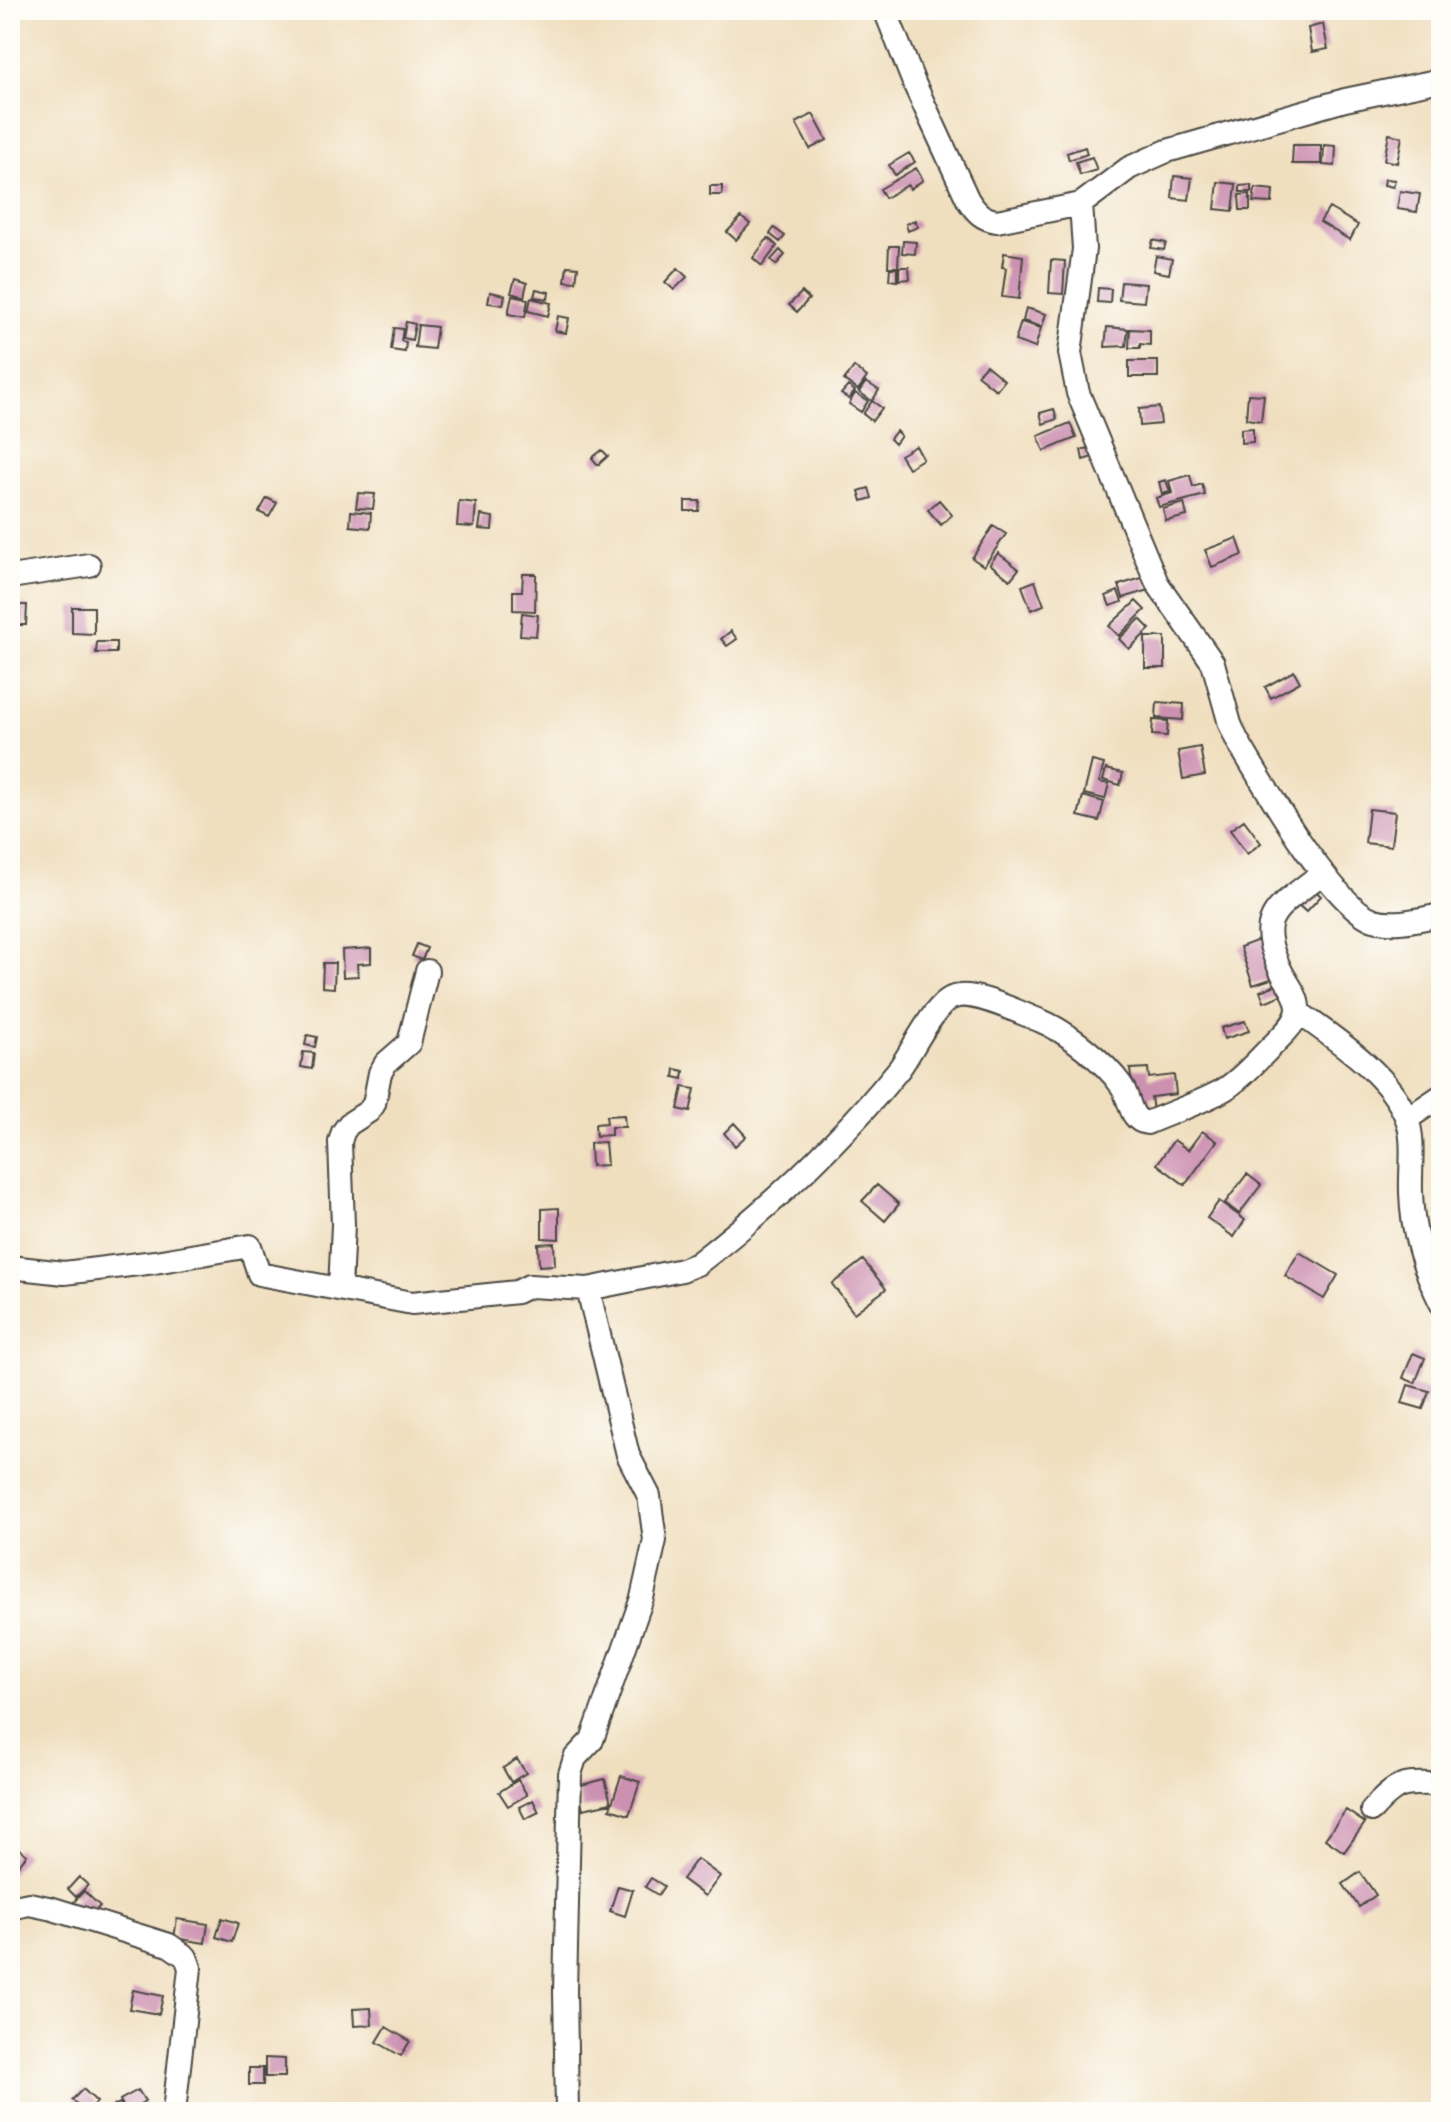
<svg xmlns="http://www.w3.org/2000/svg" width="1451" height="2122" font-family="'Libre Bodoni',serif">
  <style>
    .building { fill: #cc90b1 }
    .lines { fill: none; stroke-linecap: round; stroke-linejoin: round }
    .service-casing { stroke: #494641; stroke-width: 15 }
    .minor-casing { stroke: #494641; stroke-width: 26 }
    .service { stroke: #fff; stroke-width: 11 }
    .minor { stroke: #fff; stroke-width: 22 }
  </style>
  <rect width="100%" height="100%" fill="#fdfcf7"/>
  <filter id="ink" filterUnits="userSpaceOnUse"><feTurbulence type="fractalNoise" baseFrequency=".0125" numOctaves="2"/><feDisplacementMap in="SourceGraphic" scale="16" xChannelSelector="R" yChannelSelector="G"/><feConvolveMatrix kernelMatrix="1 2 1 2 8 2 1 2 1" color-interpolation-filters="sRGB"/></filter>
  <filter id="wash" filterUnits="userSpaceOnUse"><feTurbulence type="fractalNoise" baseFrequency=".006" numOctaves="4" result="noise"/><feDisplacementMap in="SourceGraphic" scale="32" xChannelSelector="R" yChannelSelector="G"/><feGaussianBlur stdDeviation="1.8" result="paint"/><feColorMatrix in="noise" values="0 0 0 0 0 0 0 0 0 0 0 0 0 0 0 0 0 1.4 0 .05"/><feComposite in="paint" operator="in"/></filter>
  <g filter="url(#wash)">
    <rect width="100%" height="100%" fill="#f0dfbf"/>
    <g id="blocks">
      <path class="building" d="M1323 24 1328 49 1312 52 1308 28Z
        M813 114 827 140 810 149 796 123Z
        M1389 134 1402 137 1397 163 1384 160Z
        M1293 145H1321V164H1292Z
        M1324 145 1336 146 1335 166 1323 165Z
        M1085 147 1087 154 1069 160 1067 153Z
        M909 153 915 162 895 175 889 165Z
        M1092 157 1097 170 1080 175 1076 162Z
        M916 168 923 180 910 189 908 185 885 198 880 189Z
        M1174 176 1192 178 1189 200 1172 198Z
        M1385 179 1395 180 1393 187 1384 185Z
        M1218 182 1236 184 1233 211 1215 209Z
        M1251 185V192H1240V186Z
        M710 186H722V195H710Z
        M1255 188 1273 190 1272 203 1253 202Z
        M1400 191 1420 194 1417 212 1397 209Z
        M1250 194V210H1240L1239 195Z
        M1329 208 1358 225 1350 240 1320 222Z
        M741 217 750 224 736 240 727 232Z
        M915 220 918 227 908 231 906 224Z
        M774 228 785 236 780 242 770 234Z
        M768 238 777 246 762 266 753 258Z
        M1153 240 1166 243 1164 250 1151 248Z
        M903 241 916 242 915 254 902 253Z
        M889 246H899L898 267H888Z
        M780 250 785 255 776 265 771 260Z
        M1004 253 1023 256 1019 299 1002 297 1006 268 1002 267Z
        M1156 256 1172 259 1169 274 1153 271Z
        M1051 260 1065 261 1063 294 1049 293Z
        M567 266 578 267 576 282 565 281Z
        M899 267H909L910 279 899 280Z
        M678 268 687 277 674 290 665 282Z
        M890 268H897V281L889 280Z
        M515 279 527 283 524 297 511 293Z
        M1121 282 1146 284 1144 302 1119 300Z
        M1098 288 1111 289 1110 303 1097 302Z
        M536 289 549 292 548 299 534 297Z
        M490 292 505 295 503 305 488 303Z
        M802 292 809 299 797 312 789 305Z
        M512 296 528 299 525 317 508 314Z
        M531 298 551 303 548 316 528 311Z
        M1026 308 1046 314 1042 327 1023 321Z
        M558 316 569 318 566 333 555 331Z
        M406 322 415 324 412 340 403 338Z
        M1021 322 1041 328 1035 348 1015 341Z
        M418 325 437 327 434 349 415 347Z
        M1107 327 1128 329 1126 346 1105 347Z
        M394 328 403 329 401 341 406 342 405 352 391 350Z
        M1130 329 1150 330V345L1140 344V348H1129Z
        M1129 361H1158V377H1129Z
        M986 365 1004 380 996 390 977 375Z
        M854 367 867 377 858 390 844 380Z
        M866 382 879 390 872 401 859 392Z
        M848 386 855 391 849 399 841 394Z
        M855 393 868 401 861 412 849 404Z
        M1248 394 1264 395 1261 421 1246 419Z
        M872 401 882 408 872 421 863 414Z
        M1159 407 1161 424 1140 426 1139 409Z
        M1054 409 1057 419 1043 424 1040 413Z
        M1070 423 1076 438 1044 451 1038 436Z
        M1253 428V442L1241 443V429Z
        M896 431 901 436 895 444 890 439Z
        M916 446 923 459 908 468 900 455Z
        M1091 447 1093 457 1083 460 1081 450Z
        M602 450 608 456 598 465 592 458Z
        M1190 475 1193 487 1202 484 1205 495 1159 507 1156 498 1172 493 1169 481Z
        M1166 480 1170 492 1162 494 1159 482Z
        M869 488 872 498 862 501 859 491Z
        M358 493 375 494 373 509 356 508Z
        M267 498 277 503 269 517 259 512Z
        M939 500 952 515 941 525 928 510Z
        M459 501 476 503 474 527 457 526Z
        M685 501H700L699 511H685Z
        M1184 503 1187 516 1166 521 1163 509Z
        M351 511 371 513 370 528 350 526Z
        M481 515 493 517 492 530 479 529Z
        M993 526 1006 534 984 566 972 558Z
        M1237 538 1243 555 1212 567 1205 550Z
        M998 553 1019 569 1010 580 990 564Z
        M523 574H536L535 611 513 610V591H522Z
        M1145 577 1149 590 1123 598 1119 585Z
        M1035 581 1044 605 1031 610 1022 586Z
        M1118 591 1122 602 1110 606 1106 596Z
        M1136 601 1145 610 1119 636 1109 626Z
        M10 605H27L26 625H10Z
        M72 607H94V634L72 633Z
        M522 613 538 615 536 636 520 635Z
        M1140 619 1150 629 1129 649 1119 639Z
        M731 631 737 639 727 646 721 639Z
        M1145 637H1165V668H1145Z
        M97 642H116V653H96Z
        M1294 671 1300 682 1271 698 1265 687Z
        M1157 702 1184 704 1183 720 1156 718Z
        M1153 720 1168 721 1167 736 1152 735Z
        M1200 747 1205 775 1183 779 1178 751Z
        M1092 761 1104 764 1099 782 1109 784 1105 799 1084 794Z
        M1106 769 1123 773 1120 785 1103 780Z
        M1083 796 1104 802 1099 821 1078 816Z
        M1369 809 1395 812 1391 846 1365 843Z
        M1244 820 1261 843 1247 854 1230 830Z
        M1308 884 1321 896 1306 912 1284 892Z
        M1264 938 1277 977 1253 985 1240 947Z
        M417 944 427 948 422 960 412 956Z
        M371 948V963L357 964 358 976 343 977 342 950Z
        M323 963H335L334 988 322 987Z
        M1284 982 1288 993 1264 1002 1260 991Z
        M1245 1021 1249 1031 1224 1039 1221 1028Z
        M307 1035 317 1037 315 1047 305 1045Z
        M303 1052 314 1053 312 1069 301 1067Z
        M1148 1068 1149 1078 1174 1075 1176 1094 1151 1097 1153 1111 1135 1113 1130 1069Z
        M675 1069 684 1071 683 1079 674 1077Z
        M683 1087 695 1089 690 1112 678 1109Z
        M624 1115 625 1127H611V1135L596 1136 595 1124 607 1123 606 1116Z
        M734 1123 746 1136 735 1146 724 1133Z
        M1202 1131 1217 1141 1185 1185 1157 1164 1174 1140 1188 1150Z
        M605 1142 607 1165 591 1166 590 1143Z
        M1247 1174 1261 1185 1239 1214 1225 1203Z
        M877 1185 899 1204 885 1221 862 1201Z
        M1219 1201 1245 1220 1234 1237 1207 1218Z
        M559 1208V1239L542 1238V1209Z
        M554 1243 555 1265 539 1266 538 1244Z
        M1299 1252 1338 1275 1324 1299 1285 1276Z
        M863 1260 886 1289 854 1313 832 1284Z
        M1413 1353 1425 1358 1415 1383 1403 1378Z
        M1408 1385 1429 1391 1423 1409 1402 1403Z
        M517 1759 526 1773 511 1782 503 1768Z
        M621 1776 640 1782 629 1815 610 1809Z
        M605 1779 611 1803 583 1809 577 1786Z
        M518 1780 527 1795 508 1806 499 1792Z
        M533 1800 539 1812 525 1819 519 1807Z
        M1346 1810 1365 1823 1344 1852 1325 1839Z
        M18 1848 27 1855 10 1875V1857Z
        M697 1859 720 1876 705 1896 682 1879Z
        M1360 1872 1376 1895 1359 1907 1343 1884Z
        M79 1877 88 1885 76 1897 68 1889Z
        M651 1878 664 1886 658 1895 645 1887Z
        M618 1886 633 1890 625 1916 610 1911Z
        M84 1891 100 1906 85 1922 69 1907Z
        M222 1918 238 1923 232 1942 216 1937Z
        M177 1919 208 1924 205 1943 174 1938Z
        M133 1990 163 1996 159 2014 129 2009Z
        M371 2008 372 2025 354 2026 353 2009Z
        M386 2027 410 2041 401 2056 377 2042Z
        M265 2058 285 2059V2077H265Z
        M249 2068H263V2085H249Z
        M83 2089 97 2102 87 2112 72 2100Z
        M138 2090 145 2101 126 2112 120 2100Z
        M120 2103 124 2112H106L105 2109Z"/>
    </g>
  </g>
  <g filter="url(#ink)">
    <use href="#blocks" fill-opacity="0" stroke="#494641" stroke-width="2"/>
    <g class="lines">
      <g class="service-casing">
        <path id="service" d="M513 10 517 12 529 10"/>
      </g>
      <g class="minor-casing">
        <path id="minor" d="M885 10 914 83 968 200C976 212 982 219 997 221L1081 204 1129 168 1167 151 1345 100 1441 80
          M1081 204 1084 249 1070 353 1078 393 1157 583 1213 663 1230 724 1237 740C1261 780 1333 907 1374 920 1395 926 1420 919 1441 915
          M10 577 89 565
          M1298 1012C1335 1039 1390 1074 1407 1119 1415 1140 1410 1169 1411 1192 1412 1233 1423 1267 1441 1303
          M1407 1119 1441 1096
          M10 1267 64 1273 155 1262 250 1246 259 1274 412 1303 517 1292 529 1286 588 1289 682 1270 697 1264C773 1205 839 1143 899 1069 912 1052 934 1003 954 997 974 990 1020 1013 1041 1021 1066 1031 1106 1063 1121 1085 1131 1098 1128 1120 1147 1123 1172 1112 1201 1103 1225 1089 1244 1077 1259 1058 1275 1043 1284 1033 1298 1022 1298 1008 1298 997 1289 985 1283 975 1252 914 1277 910 1322 873
          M340 1289 343 1225 340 1142 343 1132 349 1124 369 1111 374 1104 380 1073 386 1063 409 1043 427 971
          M1372 1810C1399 1780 1403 1784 1441 1784
          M10 1908 29 1904 53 1909 169 1945 186 1957 190 1968 174 2112
          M567 2112 565 1991 570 1774 575 1758 592 1740 642 1598 655 1540 649 1496 628 1455 588 1289"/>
      </g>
      <use href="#service" class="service"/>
      <use href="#minor" class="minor"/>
    </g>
  </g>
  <rect width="1451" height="2122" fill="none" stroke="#fdfcf7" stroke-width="40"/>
</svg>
